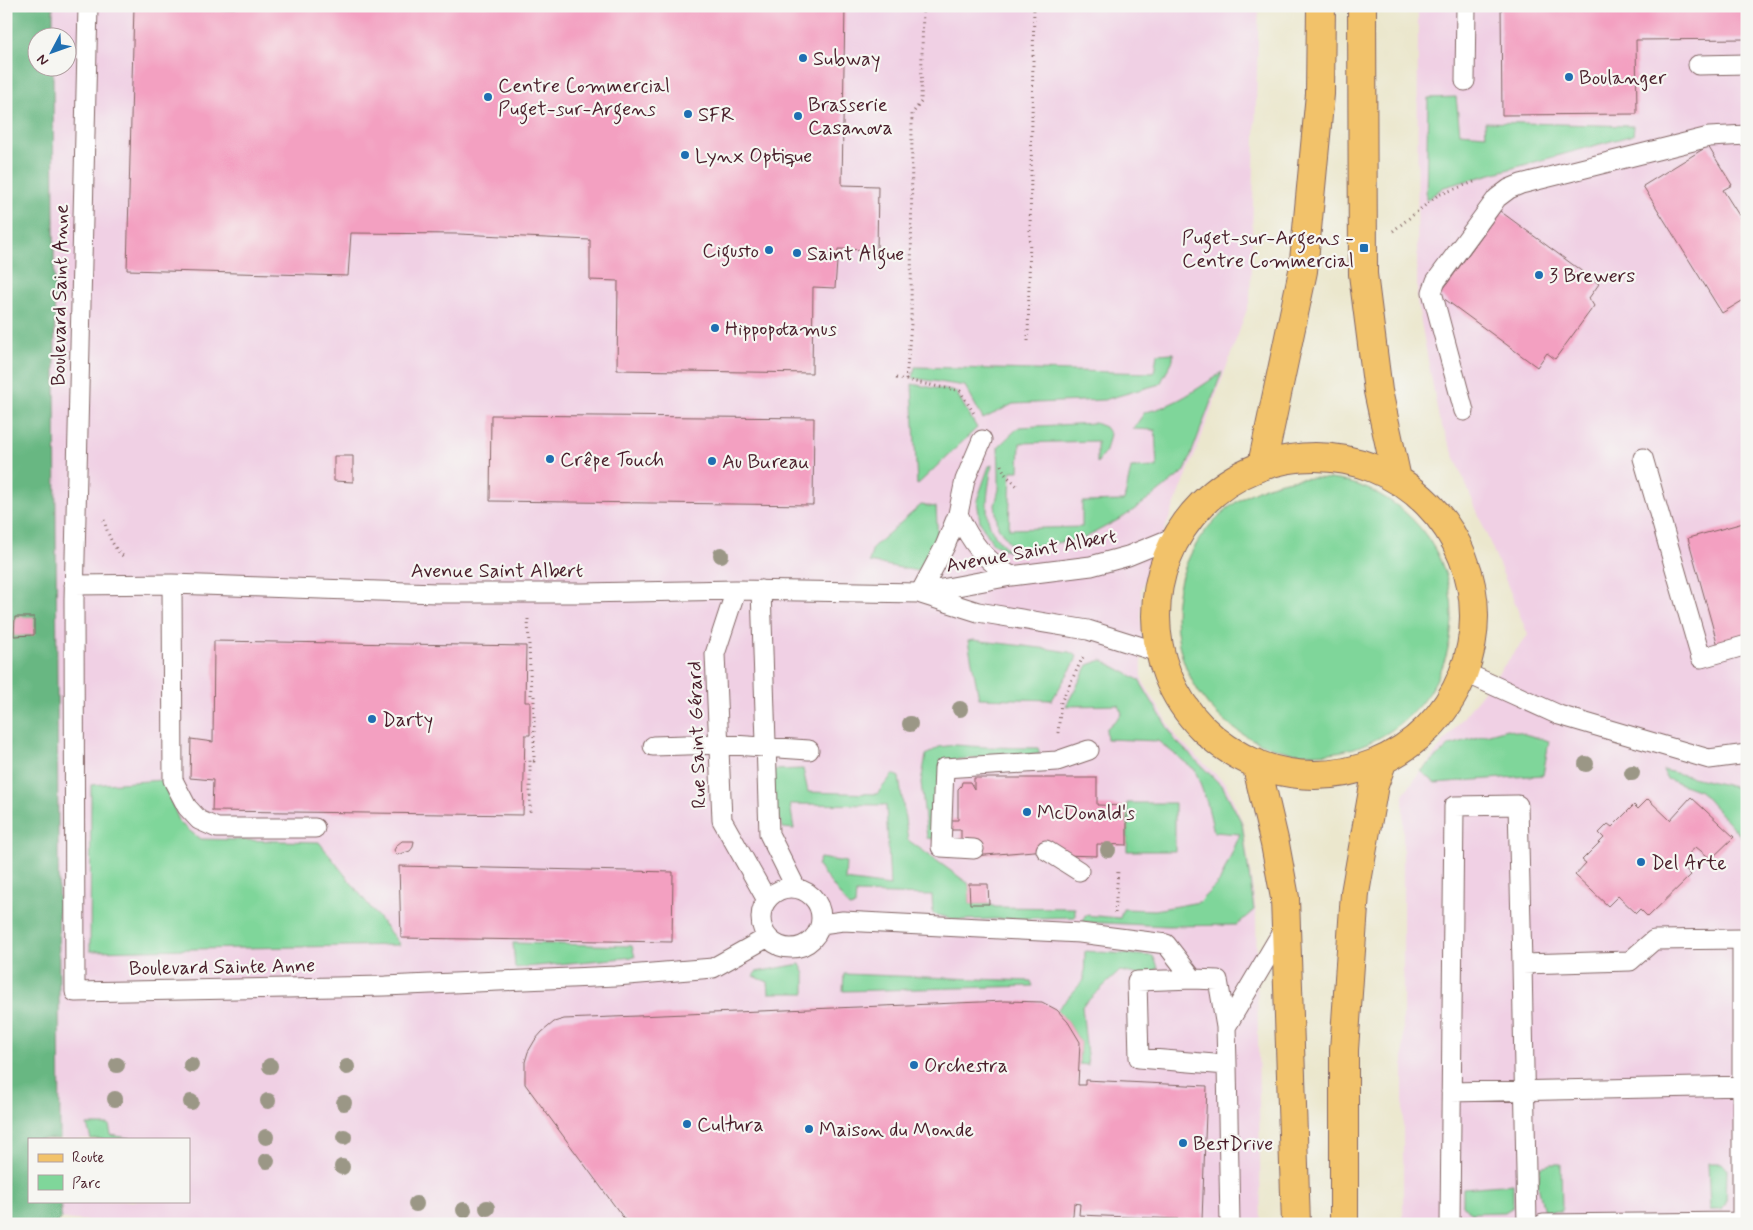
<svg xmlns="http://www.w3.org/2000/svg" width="1753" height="1230" font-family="Mynerve,sans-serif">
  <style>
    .built { fill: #f0d0e4 }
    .green { fill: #7fd69a; stroke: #647a62 }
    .forest { fill: #67b782; stroke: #586b56 }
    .building { fill: #f3a0c1 }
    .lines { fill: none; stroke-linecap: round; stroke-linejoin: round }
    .lane-casing { stroke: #826564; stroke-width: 21 }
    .primary-casing { stroke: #826564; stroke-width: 30 }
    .path { stroke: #826564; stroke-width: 3; stroke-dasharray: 1 4; stroke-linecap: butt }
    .lane { stroke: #fff; stroke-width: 19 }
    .primary { stroke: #f2c26a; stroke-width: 28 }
    .tree { fill: #9b9786 }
    .poi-dot { fill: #1f6fb2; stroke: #f6f6f2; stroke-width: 2 }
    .labels { text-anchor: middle; stroke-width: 4.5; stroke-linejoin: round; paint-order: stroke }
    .poi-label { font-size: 20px; fill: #4a1f2b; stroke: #f6f6f2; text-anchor: start }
    .street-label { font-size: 20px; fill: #4a1f2b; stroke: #f6f6f2 }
  </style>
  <rect width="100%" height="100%" fill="#f6f6f2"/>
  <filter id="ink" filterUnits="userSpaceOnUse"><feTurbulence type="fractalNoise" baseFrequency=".02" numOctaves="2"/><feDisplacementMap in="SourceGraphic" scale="10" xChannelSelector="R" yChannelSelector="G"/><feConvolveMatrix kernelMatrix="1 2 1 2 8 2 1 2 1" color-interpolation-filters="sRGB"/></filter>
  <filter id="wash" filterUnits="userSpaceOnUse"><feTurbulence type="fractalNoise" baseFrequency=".0096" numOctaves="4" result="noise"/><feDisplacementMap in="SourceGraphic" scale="20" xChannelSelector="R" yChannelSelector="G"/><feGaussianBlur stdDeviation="1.12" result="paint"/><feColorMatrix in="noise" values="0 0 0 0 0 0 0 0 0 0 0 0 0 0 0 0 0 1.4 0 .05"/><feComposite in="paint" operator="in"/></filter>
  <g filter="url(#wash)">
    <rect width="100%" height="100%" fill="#ebe7cd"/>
    <path class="built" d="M53 6H1259L1250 301 1198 447 1141 589 1142 680 1178 739 1226 784 1243 823 1256 912 1261 1224H129L61 1219V1201H189V1139H60L53 68H68V38L53 37Z
      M1418 6H1747V1224H1403V794L1528 635 1439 419 1417 301Z"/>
    <path class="green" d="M1456 97 1460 133 1486 135 1485 122 1634 126 1633 135 1444 187 1426 200 1428 98Z
      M1173 353V360L1160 384 1104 400 1013 404 983 419 965 386 913 378 915 367 1154 373 1157 354Z
      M1222 372 1185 471 1152 497 1125 516 1085 538 1020 549 1010 544 998 527 995 505 999 489V471L998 447 1019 427 1095 423 1105 427 1110 434 1106 451 1097 463V441L1020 443 1019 471H1011L1009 529 1082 527V502L1124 501 1131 468 1157 467 1155 430 1133 429 1145 412C1173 407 1199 388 1222 372Z
      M912 384 956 392 977 428 917 485Z
      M992 465C989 486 982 513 993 532 997 539 1004 545 1009 551L993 544 980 522 977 500 989 466Z
      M1176 616a138 138 0 1 1 276 0a138 138 0 1 1-276 0Z
      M921 505 936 507 938 542 935 553 917 571 869 562 873 547Z
      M973 640 1049 649 1069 652 1077 656 1075 662 1052 700 979 698 968 641Z
      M1102 660 1139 680 1175 740 1223 787 1242 823 1254 910 1237 925 1168 926 1083 922 1085 915 1120 918 1123 909 1155 910 1199 902 1220 881 1240 834 1214 832 1207 803 1195 770 1158 741 1107 739 1106 729 1122 714 1119 705 1066 706 1088 665Z
      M1507 729 1549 741 1543 775 1435 783 1421 771 1450 745Z
      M955 745 986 747 1038 748 1040 754 947 760 934 839 927 838 921 782 926 755 939 747Z
      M803 769 808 792 877 794 893 774 899 777 908 840 969 884 970 904H989L995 907 1075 908V917L959 920 933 914 932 895 856 893 855 906 849 907 817 865 820 858 846 862 845 880 890 886 886 805 790 804 794 829 783 828 771 799 773 770Z
      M1663 770 1747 790V843L1700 791 1667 779Z
      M162 780 180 823 200 839 319 842 400 945 90 951 91 785Z
      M1127 803H1175V851H1127Z
      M513 943 632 946 635 957 515 968Z
      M1085 951 1153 956 1158 967 1150 977 1120 971 1082 1006 1088 1065 1079 1064 1080 1042 1068 1022 1057 1010 1084 980Z
      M800 964 805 974V993H769L768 982 753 976 756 972Z
      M844 974 1031 981 1033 986 843 991Z
      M87 1125H109L111 1135 134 1139H91Z
      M1708 1163H1722L1727 1169 1726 1203 1722 1210H1710Z
      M1551 1164H1561L1562 1211 1544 1212 1538 1186 1540 1167Z
      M1513 1184V1207L1505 1212 1470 1213 1463 1205V1188Z"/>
    <path class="forest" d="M6 6H53V37L38 38V68H53L60 1139H29V1201H61V1219L57 1224H6Z"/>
    <g id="blocks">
      <path class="building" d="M134 6 235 8V6H845L842 185 878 186 877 250 838 249 835 288 813 287 812 373 617 370 618 281 590 280V240L459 234 351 233 348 276 127 270Z
        M1501 6H1747V39L1636 40 1637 114 1502 115Z
        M1708 146 1732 185 1723 190 1747 228V298L1722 313 1643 186Z
        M1500 211 1599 284 1589 298 1594 306 1555 359 1547 353 1537 367 1439 295Z
        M491 415 814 418 813 505 490 501Z
        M334 456H353V482L334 481Z
        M1747 522V638L1718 646 1688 538Z
        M15 617H34V635L14 636Z
        M214 641 526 646 525 702H530V735H525L523 815 212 811 213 780 190 778 191 739 213 742Z
        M974 778H1097V805L1127 806V845L1097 844V856L1063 855 1046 850 973 856 961 841V830H951L952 820H958V789L961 786 962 782H970L974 789Z
        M1691 797 1734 837 1711 859 1696 847 1685 857 1688 859 1682 865 1691 875 1648 917 1640 909 1636 913 1618 896 1608 906 1575 875 1586 863 1582 860 1604 838 1599 833 1608 824 1612 827 1634 805 1638 809 1648 799 1670 820Z
        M402 841H414L413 847 410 851 397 855 394 850 397 845Z
        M399 866 673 872 672 942 401 938Z
        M969 884H988L989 904H970Z
        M1005 1001 1042 1002 1057 1010 1068 1022 1080 1042 1078 1085H1085V1080L1207 1086 1202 1220 1079 1215 1080 1204 1074 1203 1073 1215 1069 1224H628L525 1084V1062L528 1052 535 1040 542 1032 554 1022 564 1019Z"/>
    </g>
  </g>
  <g filter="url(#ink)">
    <use href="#blocks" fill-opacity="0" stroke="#826564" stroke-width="1"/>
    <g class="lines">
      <g class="lane-casing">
        <path id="lane" d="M88 6 74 600 75 992 385 986 616 976 713 968 768 937
          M1698 65 1747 64
          M1465 81 1466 6
          M1464 411 1432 292 1436 281 1497 198 1509 189 1521 184 1709 137 1747 135
          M1643 458 1701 658 1747 645
          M958 514C971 543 984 559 1011 576
          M172 584 173 780 187 807 199 820 217 828H315
          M74 585 172 584 436 593H583L736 590 920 593 1011 576 1091 566 1128 556 1177 536
          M736 590 715 654 722 820 767 900
          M761 590 769 834 796 888
          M920 593 945 546 958 514 965 480 982 440
          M921 594 978 612 1088 630 1161 653
          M1464 672 1559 715 1709 759 1747 754
          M653 746 719 744 809 750
          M974 849 941 847 944 768 1057 761 1089 750
          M1046 850 1079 871
          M761 918a30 30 0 1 1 60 0a30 30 0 1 1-60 0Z
          M821 924 843 921 1080 933 1166 944 1193 979
          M1522 964 1527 1224
          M1193 979 1218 980 1226 1027 1227 1065 1139 1058 1137 981Z
          M1226 1027 1285 927
          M1227 1065 1230 1224
          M1451 1092 1747 1086
          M1450 1224 1454 806 1518 805 1522 964 1630 961 1654 940 1742 939V1222L1543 1224"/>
      </g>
      <g class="primary-casing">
        <path id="primary" d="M1362 6 1363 274 1378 391 1397 479
          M1156 616a159 159 0 1 1 318 0a159 159 0 1 1-318 0Z
          M1262 465 1303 271 1320 94 1321 6
          M1256 763 1275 844 1285 898 1296 1224
          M1344 1224V1050L1355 893 1374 785 1383 760"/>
      </g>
      <path class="path" d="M1393 231 1438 195 1474 182
        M1028 341 1034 6
        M896 378 960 391 975 415
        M906 380 911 324 912 114 921 102 923 6
        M1001 465 1005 474 1017 486
        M104 520C108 535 113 548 125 558
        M528 619 531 695H534V761L530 760V815
        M1058 733 1061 702 1084 655
        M1115 913 1118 871"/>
      <use href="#lane" class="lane"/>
      <use href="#primary" class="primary"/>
    </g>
    <g class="tree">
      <circle cx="721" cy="555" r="8"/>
      <circle cx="960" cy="709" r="8"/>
      <circle cx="910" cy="724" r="8"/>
      <circle cx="1586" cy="764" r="8"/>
      <circle cx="1632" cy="773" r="8"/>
      <circle cx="1108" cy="850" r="8"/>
      <circle cx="117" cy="1065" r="8"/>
      <circle cx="191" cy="1065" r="8"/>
      <circle cx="270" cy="1066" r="8"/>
      <circle cx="347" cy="1067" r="8"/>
      <circle cx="115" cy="1099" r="8"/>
      <circle cx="268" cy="1101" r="8"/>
      <circle cx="191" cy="1102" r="8"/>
      <circle cx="344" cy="1103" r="8"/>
      <circle cx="266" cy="1137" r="8"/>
      <circle cx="344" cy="1137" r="8"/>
      <circle cx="267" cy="1161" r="8"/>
      <circle cx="342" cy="1167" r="8"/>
      <circle cx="416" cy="1204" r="8"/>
      <circle cx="487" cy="1208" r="8"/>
      <circle cx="464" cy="1210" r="8"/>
    </g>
  </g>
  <g class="poi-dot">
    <circle cx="803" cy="58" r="5"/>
    <circle cx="1569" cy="77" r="5"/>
    <circle cx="488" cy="97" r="5"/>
    <circle cx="688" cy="114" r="5"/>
    <circle cx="798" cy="116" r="5"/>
    <circle cx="685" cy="155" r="5"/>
    <rect x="1359" y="243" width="10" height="10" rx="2.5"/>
    <circle cx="769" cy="250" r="5"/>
    <circle cx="797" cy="253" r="5"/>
    <circle cx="1539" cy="275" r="5"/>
    <circle cx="715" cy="328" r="5"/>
    <circle cx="550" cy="459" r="5"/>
    <circle cx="712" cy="461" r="5"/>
    <circle cx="372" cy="719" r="5"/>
    <circle cx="1027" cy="812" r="5"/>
    <circle cx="1641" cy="862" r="5"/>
    <circle cx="914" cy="1065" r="5"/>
    <circle cx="687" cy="1124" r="5"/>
    <circle cx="809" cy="1129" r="5"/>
    <circle cx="1183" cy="1143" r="5"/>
  </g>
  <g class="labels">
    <g class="poi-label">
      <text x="813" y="65">Subway</text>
      <text x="1579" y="84">Boulanger</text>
      <text x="498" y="92">Centre Commercial<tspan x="498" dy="23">Puget-sur-Argens</tspan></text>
      <text x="808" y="111">Brasserie<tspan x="808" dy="23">Casanova</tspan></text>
      <text x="698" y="121">SFR</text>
      <text x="695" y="162">Lynx Optique</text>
      <text x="1354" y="244" text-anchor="end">Puget-sur-Argens -<tspan x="1354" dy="23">Centre Commercial</tspan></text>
      <text x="759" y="257" text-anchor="end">Cigusto</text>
      <text x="807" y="260">Saint Algue</text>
      <text x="1549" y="282">3 Brewers</text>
      <text x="725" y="335">Hippopotamus</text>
      <text x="560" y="466">Crêpe Touch</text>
      <text x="722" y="468">Au Bureau</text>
      <text x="382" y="726">Darty</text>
      <text x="1037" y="819">McDonald's</text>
      <text x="1651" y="869">Del Arte</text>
      <text x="924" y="1072">Orchestra</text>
      <text x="697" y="1131">Cultura</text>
      <text x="819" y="1136">Maison du Monde</text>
      <text x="1193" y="1150">BestDrive</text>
    </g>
    <g class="street-label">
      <text transform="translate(59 295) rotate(-89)" y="7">Boulevard Saint Anne</text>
      <text transform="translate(1031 550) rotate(-10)" y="7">Avenue Saint Albert</text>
      <text x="497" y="577">Avenue Saint Albert</text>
      <text transform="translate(696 735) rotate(-92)" y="7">Rue Saint Gérard</text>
      <text transform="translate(222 966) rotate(-1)" y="7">Boulevard Sainte Anne</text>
    </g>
  </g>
  <rect width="1753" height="1230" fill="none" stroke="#f6f6f2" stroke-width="25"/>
  <rect x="28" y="1138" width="162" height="65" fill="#f6f6f2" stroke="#b1a0a2"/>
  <rect x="38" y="1154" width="25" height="8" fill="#f2c26a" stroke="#b1a0a2"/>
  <text x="72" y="1162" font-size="15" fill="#4a1f2b">Route</text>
  <rect x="38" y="1175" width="25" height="15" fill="#7fd69a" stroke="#b1a0a2"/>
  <text x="72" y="1188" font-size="15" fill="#4a1f2b">Parc</text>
  <g transform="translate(52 52) rotate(229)"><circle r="24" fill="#f6f6f2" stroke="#b1a0a2"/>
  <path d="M0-4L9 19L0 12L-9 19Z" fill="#1f6fb2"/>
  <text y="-8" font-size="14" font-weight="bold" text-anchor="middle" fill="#4a1f2b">N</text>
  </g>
</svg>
